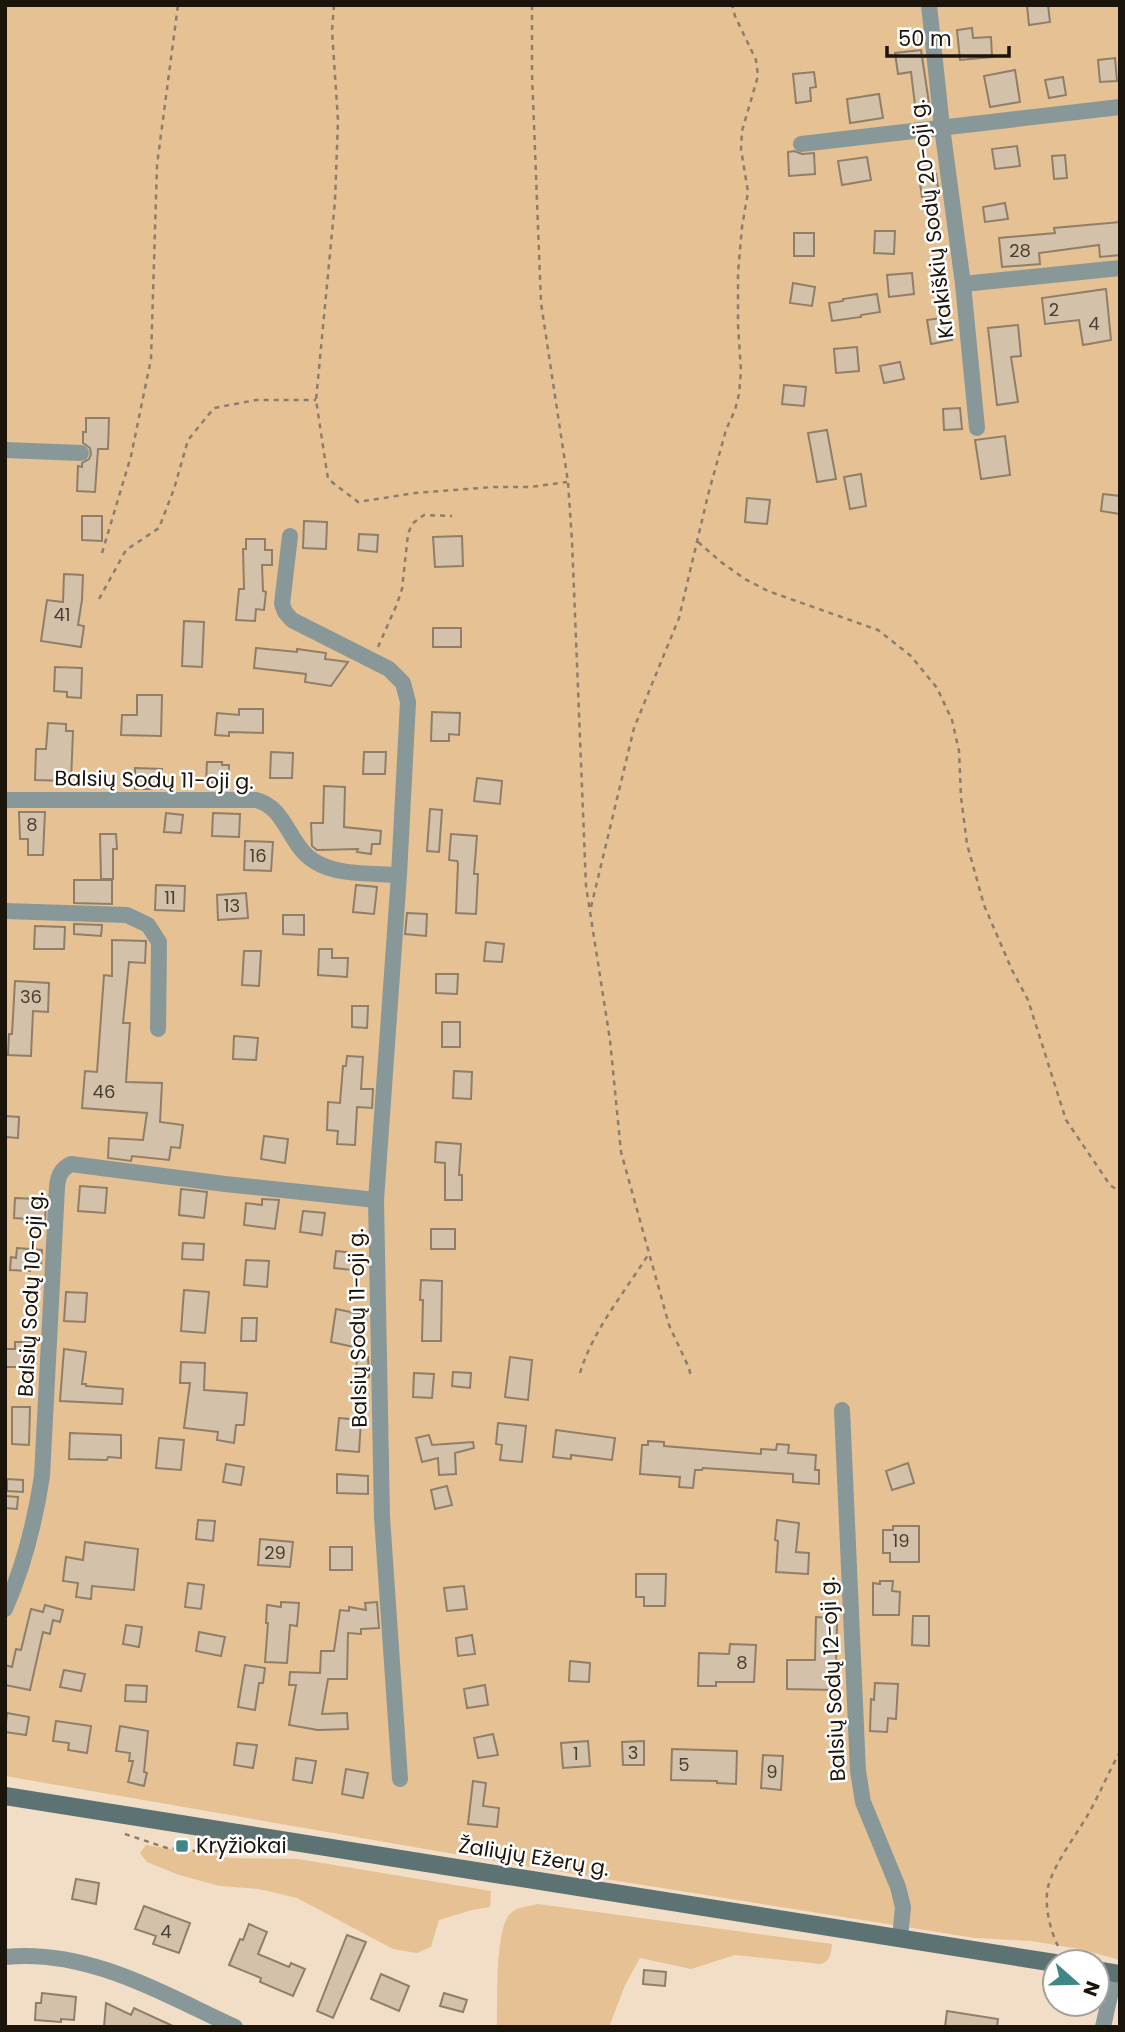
<svg xmlns="http://www.w3.org/2000/svg" width="1125" height="2032" font-family="Poppins,sans-serif">
  <style>
    .green { fill: #e5c193 }
    .building { fill: #d4c1a9; stroke: #907f68; stroke-width: 2 }
    .lines { fill: none; stroke-linecap: round; stroke-linejoin: round }
    .path { stroke: #8c7e6d; stroke-width: 2.5; stroke-dasharray: 5 5; stroke-linecap: butt }
    .street { stroke: #889797; stroke-width: 16 }
    .secondary { stroke: #5d7373; stroke-width: 18 }
    .poi-dot { fill: #3f8786; stroke: #fff; stroke-width: 2.5 }
    .labels { text-anchor: middle; stroke-width: 5; stroke-linejoin: round; paint-order: stroke }
    .number-label { font-size: 18px; fill: #493f32 }
    .street-label { font-size: 21px; fill: #1b140b; stroke: #fff }
    .poi-label { font-size: 21px; fill: #1b140b; stroke: #fff; text-anchor: start }
  </style>
  <rect width="100%" height="100%" fill="#f2dec6"/>
  <path class="green" d="M5 5H1120V1960L1080 1949 1031 1941 975 1938 512 1864 5 1776Z
    M146 1845 230 1858 298 1859 491 1891 490 1907 472 1910 439 1920 431 1947 417 1953 393 1949 297 1898 259 1889 220 1886 179 1875 147 1862 140 1853Z
    M538 1904 832 1944C831 1954 831 1960 821 1964L735 1955 691 1969 640 1958 625 1985 609 2027H497C498 2003 494 1925 512 1912 518 1907 530 1906 538 1904Z"/>
  <path class="building" d="M1027 5H1048L1050 22 1029 25Z
    M972 28 973 38 991 37 992 57 960 60 957 30Z
    M921 50 929 103 915 105 911 72 898 74 895 53Z
    M1115 58 1117 81 1100 82 1098 60Z
    M1015 70 1020 102 990 107 984 76Z
    M814 72 816 87 810 88 811 101 796 103 793 74Z
    M1063 77 1066 95 1049 98 1045 80Z
    M879 94 883 118 850 123 847 99Z
    M1017 146 1020 166 995 169 992 149Z
    M794 151 802 154 814 153 815 174 789 176 788 152Z
    M1065 155 1067 178 1054 179 1052 156Z
    M867 157 871 180 842 185 838 161Z
    M936 174 939 195 922 197 919 176Z
    M1005 203 1008 219 985 222 983 207Z
    M1120 222V255L1100 257 1099 245 1039 253 1040 264 1002 267 999 238 1055 233 1054 228Z
    M875 231H895L894 254 874 253Z
    M794 233H814V256H794Z
    M912 273 914 294 889 297 887 275Z
    M793 283 815 287 812 306 790 303Z
    M1106 289 1111 340 1083 345 1079 320 1045 324 1042 298Z
    M877 294 880 312 861 315V317L832 321 829 303 843 301V299Z
    M948 317 952 340 931 344 927 320Z
    M1018 325 1021 356 1011 357 1018 402 997 405 988 328Z
    M857 347 859 371 836 373 834 349Z
    M900 362 904 379 884 383 880 366Z
    M784 385 806 387 804 406 782 404Z
    M960 408 962 429 944 430 943 409Z
    M86 418H109L108 449H98L95 492 77 491 78 466 82 467V463L89 459 91 454 90 448 83 443V432H86Z
    M827 430 836 479 817 482 808 433Z
    M1005 436 1010 475 981 479 975 440Z
    M861 474 866 506 850 509 844 477Z
    M1103 494 1120 496V514L1101 511Z
    M747 498 770 500 767 524 745 522Z
    M82 516H102V541L82 540Z
    M304 521 327 522 326 549 303 548Z
    M359 534 378 535 377 552 358 550Z
    M462 536 463 566 435 567 433 537Z
    M246 539H265V550H272V565H262L263 591 266 592 264 610 256 609 255 621 236 620 239 589H244L243 549H246Z
    M64 574 83 575 82 600 78 625 84 626 81 647 41 641 47 600 63 602Z
    M184 621 204 622 202 667 182 666Z
    M433 628H461V647H433Z
    M256 648 297 652V649L326 653 325 659 348 662 331 686 305 682 306 674 254 668Z
    M55 667 82 668 81 698 67 697V692L54 691Z
    M137 695H162L161 736 121 735 122 715H137Z
    M239 709H263V733L229 732V736L215 735 217 713 239 715Z
    M432 712 460 713 459 735 449 734V741H431Z
    M48 723 66 724V731H73L71 781 35 780 36 749H46Z
    M271 752 293 753 292 778H270Z
    M364 752H386L385 774H363Z
    M207 762H222V765H229L228 783 206 782Z
    M135 768 162 769 161 789H135Z
    M477 778 502 781 500 804 474 801Z
    M324 786 345 787 344 827 381 831 380 844H372L371 854 357 852 358 849 317 850 312 846 311 823H323Z
    M430 809 442 810 439 852 427 851Z
    M19 812H45L43 855H28V839H20Z
    M166 813 183 815 181 833 164 832Z
    M213 813 240 814 239 837 212 836Z
    M100 834H116L117 849H113V879H101Z
    M451 834 477 836 474 874H478L476 914 456 913 458 863 457 861 449 860Z
    M245 841 273 842 271 871 244 870Z
    M74 880H112V904L74 903Z
    M156 885 185 886 184 911 155 910Z
    M356 885 377 887 374 914 353 912Z
    M246 893 248 918 218 920 217 895Z
    M407 913 427 914 426 936 405 934Z
    M283 915H304V935L283 934Z
    M74 924 102 925 101 936 74 934Z
    M35 926 65 927 64 949H34Z
    M112 940 146 941 145 963 129 962 123 1023H130L126 1082 162 1083 160 1122 183 1125 180 1148 171 1147 169 1160 132 1156 131 1161 108 1158 109 1138 143 1140 147 1113 82 1108 85 1071 97 1072 104 975 112 976Z
    M486 942 504 944 502 962 484 961Z
    M319 949H332V958H348L347 977 318 975Z
    M244 951H261L259 986 242 985Z
    M436 974H458L457 994 436 993Z
    M15 981 49 983 48 1012 33 1011 31 1056 8 1055 9 1034H12Z
    M352 1006H368L367 1028 352 1027Z
    M442 1022H460V1047H442Z
    M234 1036 258 1038 256 1060 233 1059Z
    M347 1056 363 1057 361 1089H373L372 1108 357 1107 355 1145 337 1144 338 1131 327 1130 328 1102 340 1103 343 1066H346Z
    M454 1071 472 1072 471 1099 453 1098Z
    M5 1116 19 1117 18 1138 5 1137Z
    M264 1136 288 1139 285 1163 261 1159Z
    M436 1142 461 1144 459 1175H462V1200H445V1163L435 1162Z
    M80 1186 107 1188 105 1213 78 1211Z
    M181 1189 207 1192 204 1218 179 1215Z
    M15 1198 38 1199 37 1206H46L45 1220 14 1218Z
    M262 1199 279 1200 275 1229 244 1225 246 1203 262 1205Z
    M303 1211 325 1213 322 1235 300 1232Z
    M431 1229H455V1249H431Z
    M183 1243 204 1244 203 1260 182 1259Z
    M17 1248 42 1250 41 1266 30 1265V1271L10 1270 11 1257 16 1258Z
    M336 1251 354 1253 352 1270 334 1268Z
    M246 1260 269 1261 267 1287 244 1285Z
    M421 1280 442 1281 441 1341H422L423 1300H420Z
    M184 1290 209 1292 205 1333 181 1331Z
    M66 1292 87 1293 85 1322 64 1321Z
    M336 1309 360 1314 354 1347 331 1342Z
    M242 1318H257L256 1341H241Z
    M15 1342H33V1367H5V1349H15Z
    M64 1349 86 1352 82 1384H86V1386L123 1389 122 1404 60 1401Z
    M357 1356 368 1357 369 1377 356 1376Z
    M510 1357 532 1360 528 1400 505 1397Z
    M181 1362 205 1363 204 1390 247 1393 244 1425H236L234 1443 217 1440 218 1432 184 1428 190 1383H180Z
    M453 1372 471 1373 470 1388 452 1386Z
    M414 1373 434 1374 432 1398 413 1397Z
    M12 1407H30L29 1445 12 1444Z
    M339 1418 361 1420 359 1452 336 1450Z
    M498 1423 526 1426 522 1462 500 1460 502 1445 496 1444Z
    M556 1430 615 1438 612 1460 571 1455V1459L553 1457Z
    M70 1433 121 1435V1458L108 1457 107 1460 69 1459Z
    M429 1435 432 1445 473 1442 474 1448 455 1453 456 1474 439 1475 438 1458 422 1462 416 1438Z
    M159 1438 184 1440 181 1470 156 1468Z
    M648 1441 664 1442V1446L761 1454V1449L776 1450 777 1444 789 1445 788 1453 816 1455 815 1470H819V1484L793 1482V1474L703 1468 702 1470H695L693 1488 679 1487 680 1477 640 1474 642 1445H648Z
    M908 1463 914 1483 892 1490 886 1471Z
    M226 1464 244 1467 241 1485 223 1482Z
    M337 1474 368 1476V1494L337 1493Z
    M7 1479 23 1480V1492L7 1491Z
    M447 1486 452 1505 435 1509 431 1490Z
    M5 1496 18 1497 17 1509 5 1508Z
    M198 1520 215 1521 213 1541 196 1539Z
    M777 1520 799 1523 796 1552 809 1553 808 1574 776 1572 778 1541 775 1540Z
    M893 1526H919V1562H890V1553H883V1530H893Z
    M260 1539 293 1542 290 1567 258 1565Z
    M85 1542 138 1549 134 1590 92 1586 91 1599 76 1597 78 1583 63 1581 66 1557 83 1560Z
    M330 1547H352V1570H330Z
    M636 1574H666L665 1606H644V1597H636Z
    M880 1581H893L892 1591 900 1592 899 1615H873V1583L880 1584Z
    M188 1583 204 1585 201 1609 185 1607Z
    M464 1586 467 1609 447 1611 444 1588Z
    M281 1602 299 1603 297 1626 290 1625 287 1663 265 1662 268 1623H266L267 1605 281 1607Z
    M377 1602 379 1628 361 1629V1634L348 1633 347 1679H328L322 1714 347 1713 348 1729 318 1730 289 1725 296 1685H289L290 1672 320 1673 321 1651H334L340 1610 349 1611V1607L366 1610 365 1603Z
    M45 1605 63 1610 60 1622 53 1620 50 1634 43 1632 30 1690 5 1685V1665L12 1667 16 1649 21 1650 31 1609 43 1612Z
    M913 1616H929V1646L912 1645Z
    M816 1617 829 1618V1623H837L836 1660H839L838 1690 787 1689V1660H815Z
    M126 1625 142 1627 139 1647 123 1644Z
    M199 1632 225 1637 221 1656 196 1651Z
    M472 1635 475 1654 458 1656 456 1638Z
    M730 1644 756 1645 754 1682H716V1686H698L699 1653 729 1654Z
    M570 1661 590 1663 589 1682 569 1681Z
    M245 1665 265 1668 263 1683H259L255 1710 238 1707Z
    M64 1670 85 1674 81 1691 60 1687Z
    M875 1683 898 1684 896 1719 888 1718 887 1732 870 1731 871 1699 874 1700Z
    M126 1685 147 1686 146 1702 125 1701Z
    M485 1685 488 1705 467 1708 464 1689Z
    M7 1713 29 1717 26 1735 5 1732Z
    M56 1721 91 1726 87 1753 68 1750 69 1743 53 1741Z
    M120 1726 148 1731 144 1772 147 1773 144 1786 128 1782 133 1761H129L130 1753 116 1751Z
    M493 1734 498 1755 478 1758 474 1738Z
    M588 1741 590 1766 563 1768 561 1743Z
    M644 1741V1765H623L622 1742Z
    M237 1743 257 1745 253 1768 234 1765Z
    M672 1749 737 1751 736 1784 717 1783V1781L671 1780Z
    M763 1755 783 1756 781 1790 761 1788Z
    M296 1758 316 1761 312 1783 293 1780Z
    M346 1769 368 1773 363 1798 342 1794Z
    M473 1781 486 1783 483 1806 499 1808 497 1827 468 1824Z
    M76 1879 99 1883 96 1904 72 1899Z
    M144 1906 190 1923 179 1953 153 1944 156 1936 135 1929Z
    M249 1924 267 1932 258 1954 289 1967 291 1963 305 1969 293 1996 260 1982 261 1978 229 1965 240 1939 243 1940Z
    M347 1935 366 1942 333 2018 317 2011Z
    M644 1970 666 1972 665 1986 643 1984Z
    M381 1974 409 1986 399 2011 371 1999Z
    M42 1993 76 1997 74 2020 61 2019V2022L35 2020 36 2003H41Z
    M444 1993 467 2000 463 2012 440 2006Z
    M106 2003 131 2015 134 2008 175 2027H104Z
    M947 2011 998 2019 997 2027H945Z"/>
  <g class="lines">
    <path class="path" d="M334 5 332 31 338 120 335 201 316 400 328 479 358 502 415 493 493 487H530L567 482
      M532 5V74L541 303 568 482 572 541 586 886 610 1040 621 1152 669 1325 689 1368 691 1377
      M698 542 721 562 745 579 768 591 878 630 911 656 937 688 952 720 959 751 961 797 967 844 984 905 1012 970 1028 1000 1066 1120 1110 1185 1120 1192
      M102 553 131 456 151 359 157 165 178 5
      M99 599 126 550 159 528 174 489 188 440 214 408 256 400H316
      M378 647 397 604 402 589 408 534 412 524 424 515 452 516
      M591 907 634 728 679 618 708 495 726 430 735 410 739 394 741 371 738 325V273L742 227 748 192 741 149 742 131 758 76 756 60 735 16 732 5
      M580 1373C593 1330 624 1293 648 1255
      M125 1834 167 1848 195 1851H232
      M1058 1946C1050 1930 1044 1905 1048 1887 1054 1863 1078 1833 1090 1811 1101 1791 1109 1771 1120 1752"/>
    <path class="street" d="M929 5 942 127 963 284 977 428
      M801 144 1120 107
      M963 284 1120 268
      M5 450 81 453
      M290 536 282 604 285 612 292 620 389 669 403 683 408 702 399 875
      M5 800H256C286 807 289 846 314 861 337 876 372 873 399 875L376 1200 382 1517 400 1779
      M5 911 127 915 148 925 159 942 158 1029
      M842 1410 858 1771 863 1802 898 1887 903 1907 900 1938
      M5 1609C24 1566 35 1522 42 1476L57 1187C58 1176 61 1169 71 1164L225 1184 376 1200
      M5 1957C87 1948 163 1994 235 2027
      M1103 2027 1115 1973"/>
    <path class="secondary" d="M5 1796 1055 1963
      M1097 1970 1120 1974"/>
  </g>
  <rect class="poi-dot" x="175" y="1839" width="14" height="14" rx="3.5"/>
  <g class="labels">
    <g class="number-label">
      <text x="1020" y="257">28</text>
      <text x="1054" y="316">2</text>
      <text x="1094" y="330">4</text>
      <text x="62" y="621">41</text>
      <text x="32" y="831">8</text>
      <text x="258" y="862">16</text>
      <text x="170" y="904">11</text>
      <text x="232" y="912">13</text>
      <text x="31" y="1003">36</text>
      <text x="104" y="1098">46</text>
      <text x="901" y="1547">19</text>
      <text x="275" y="1559">29</text>
      <text x="742" y="1669">8</text>
      <text x="633" y="1759">3</text>
      <text x="576" y="1760">1</text>
      <text x="684" y="1771">5</text>
      <text x="772" y="1778">9</text>
      <text x="166" y="1938">4</text>
    </g>
    <g class="street-label">
      <text transform="translate(932 219) rotate(-97)" y="7">Krakiškių Sodų 20-oji g.</text>
      <text transform="translate(154 780) rotate(1)" y="7">Balsių Sodų 11-oji g.</text>
      <text transform="translate(31 1294) rotate(-87)" y="7">Balsių Sodų 10-oji g.</text>
      <text transform="translate(358 1328) rotate(-91)" y="7">Balsių Sodų 11-oji g.</text>
      <text transform="translate(833 1679) rotate(-93)" y="7">Balsių Sodų 12-oji g.</text>
      <text transform="translate(534 1857) rotate(9)" y="7">Žaliųjų Ežerų g.</text>
    </g>
    <g class="poi-label">
      <text x="196" y="1853">Kryžiokai</text>
    </g>
  </g>
  <rect width="1125" height="2032" fill="none" stroke="#1b140b" stroke-width="14"/>
  <g transform="translate(1076 1983) rotate(110)"><circle r="33" fill="#ffffff" stroke="#a4a19d" stroke-width="2"/>
  <path d="M0-5L12 26L0 18L-12 26Z" fill="#3f8786"/>
  <text y="-10" font-size="19" font-weight="bold" text-anchor="middle" fill="#1b140b">N</text>
  </g>
  <path d="M887 46v10h122v-10" fill="none" stroke="#1b140b" stroke-width="3.5"/>
  <text x="898" y="46" font-size="21" fill="#1b140b" stroke="#ffffff" stroke-width="5" paint-order="stroke">50 m</text>
</svg>
